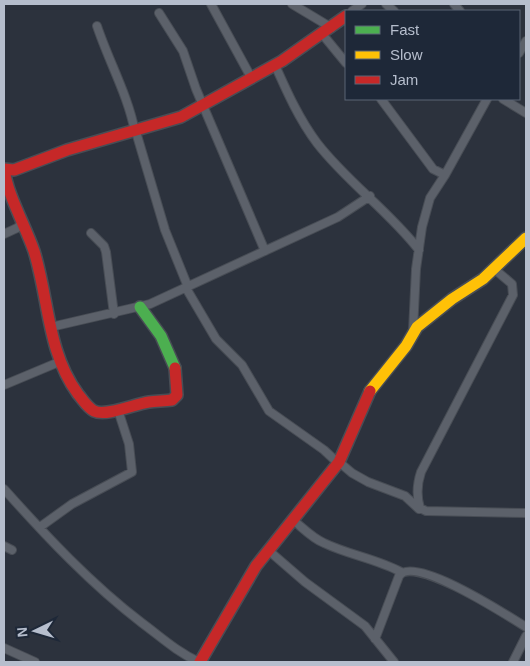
<svg xmlns="http://www.w3.org/2000/svg" width="530" height="666" font-family="Arial,sans-serif">
  <style>
    .lines { fill: none; stroke-linecap: round; stroke-linejoin: round }
    .street-casing { stroke: #484d55; stroke-width: 10 }
    .fast-casing { stroke: #484d55; stroke-width: 14 }
    .slow-casing { stroke: #484d55; stroke-width: 14 }
    .jam-casing { stroke: #484d55; stroke-width: 14 }
    .street { stroke: #5c616a; stroke-width: 8 }
    .fast { stroke: #4caf50; stroke-width: 11 }
    .slow { stroke: #ffc107; stroke-width: 11 }
    .jam { stroke: #c62828; stroke-width: 11 }
  </style>
  <rect width="100%" height="100%" fill="#2c323d"/>
  <g class="lines">
    <g class="street-casing">
      <path id="street" d="M211 4 252 79
        M292 4 332 28
        M386 4 394 11
        M454 4 460 11
        M352 11 362 4
        M159 13 183 51 196 89 265 251
        M97 26C109 62 128 95 135 132
        M323 35 346 63
        M519 53 526 41
        M275 65C287 92 299 119 317 143 347 182 389 211 419 250
        M381 99 433 169 445 175
        M503 99 526 113
        M136 132 165 230 188 287
        M91 233 104 246 106 252 114 314
        M4 234 17 228 23 222
        M493 268 512 284 513 295 421 472C417 484 416 495 420 508L426 511 526 513
        M186 288 216 339 242 365 269 411 324 450 338 463
        M51 327 150 304 338 217 370 196
        M413 331 416 269 422 227 430 198 445 175 487 99
        M4 385 59 362
        M339 462 352 473 368 482 405 496 419 509
        M4 489C46 536 91 584 142 623 161 637 177 652 199 662
        M293 520C303 528 312 538 324 543 349 555 377 559 401 572
        M40 527 72 504 132 472 129 444 118 410
        M4 546 12 550
        M268 550 305 582 365 626 394 662
        M375 639 399 576C413 554 508 616 526 627
        M4 648 35 662
        M513 662 526 636"/>
    </g>
    <g class="fast-casing">
      <path id="fast" d="M140 307 161 336 175 368"/>
    </g>
    <g class="slow-casing">
      <path id="slow" d="M370 391 406 346 417 327 452 299 483 279 526 238"/>
    </g>
    <g class="jam-casing">
      <path id="jam" d="M4 169C7 194 25 225 34 251 49 299 47 352 78 394 83 400 87 407 94 411 106 417 135 404 149 402 157 401 164 401 172 400L177 395 175 368
        M4 169 14 170 67 150 181 117 282 61 346 16
        M200 662 256 566 339 462 370 391"/>
    </g>
    <use href="#street" class="street"/>
    <use href="#fast" class="fast"/>
    <use href="#slow" class="slow"/>
    <use href="#jam" class="jam"/>
  </g>
  <rect width="530" height="666" fill="none" stroke="#b6becd" stroke-width="10"/>
  <rect x="345" y="10" width="175" height="90" fill="#1e2838" stroke="#5b6474"/>
  <rect x="355" y="26" width="25" height="8" fill="#4caf50" stroke="#5b6474"/>
  <text x="390" y="35" font-size="15" fill="#b6becd">Fast</text>
  <rect x="355" y="51" width="25" height="8" fill="#ffc107" stroke="#5b6474"/>
  <text x="390" y="60" font-size="15" fill="#b6becd">Slow</text>
  <rect x="355" y="76" width="25" height="8" fill="#c62828" stroke="#5b6474"/>
  <text x="390" y="85" font-size="15" fill="#b6becd">Jam</text>
  <g transform="translate(35 631) rotate(265)" stroke="#1e2838" stroke-width="4" paint-order="stroke">
  <path d="M0-4L9 19L0 12L-9 19Z" fill="#b6becd"/>
  <text y="-8" font-size="14" font-weight="bold" text-anchor="middle" fill="#b6becd">N</text>
  </g>
</svg>
